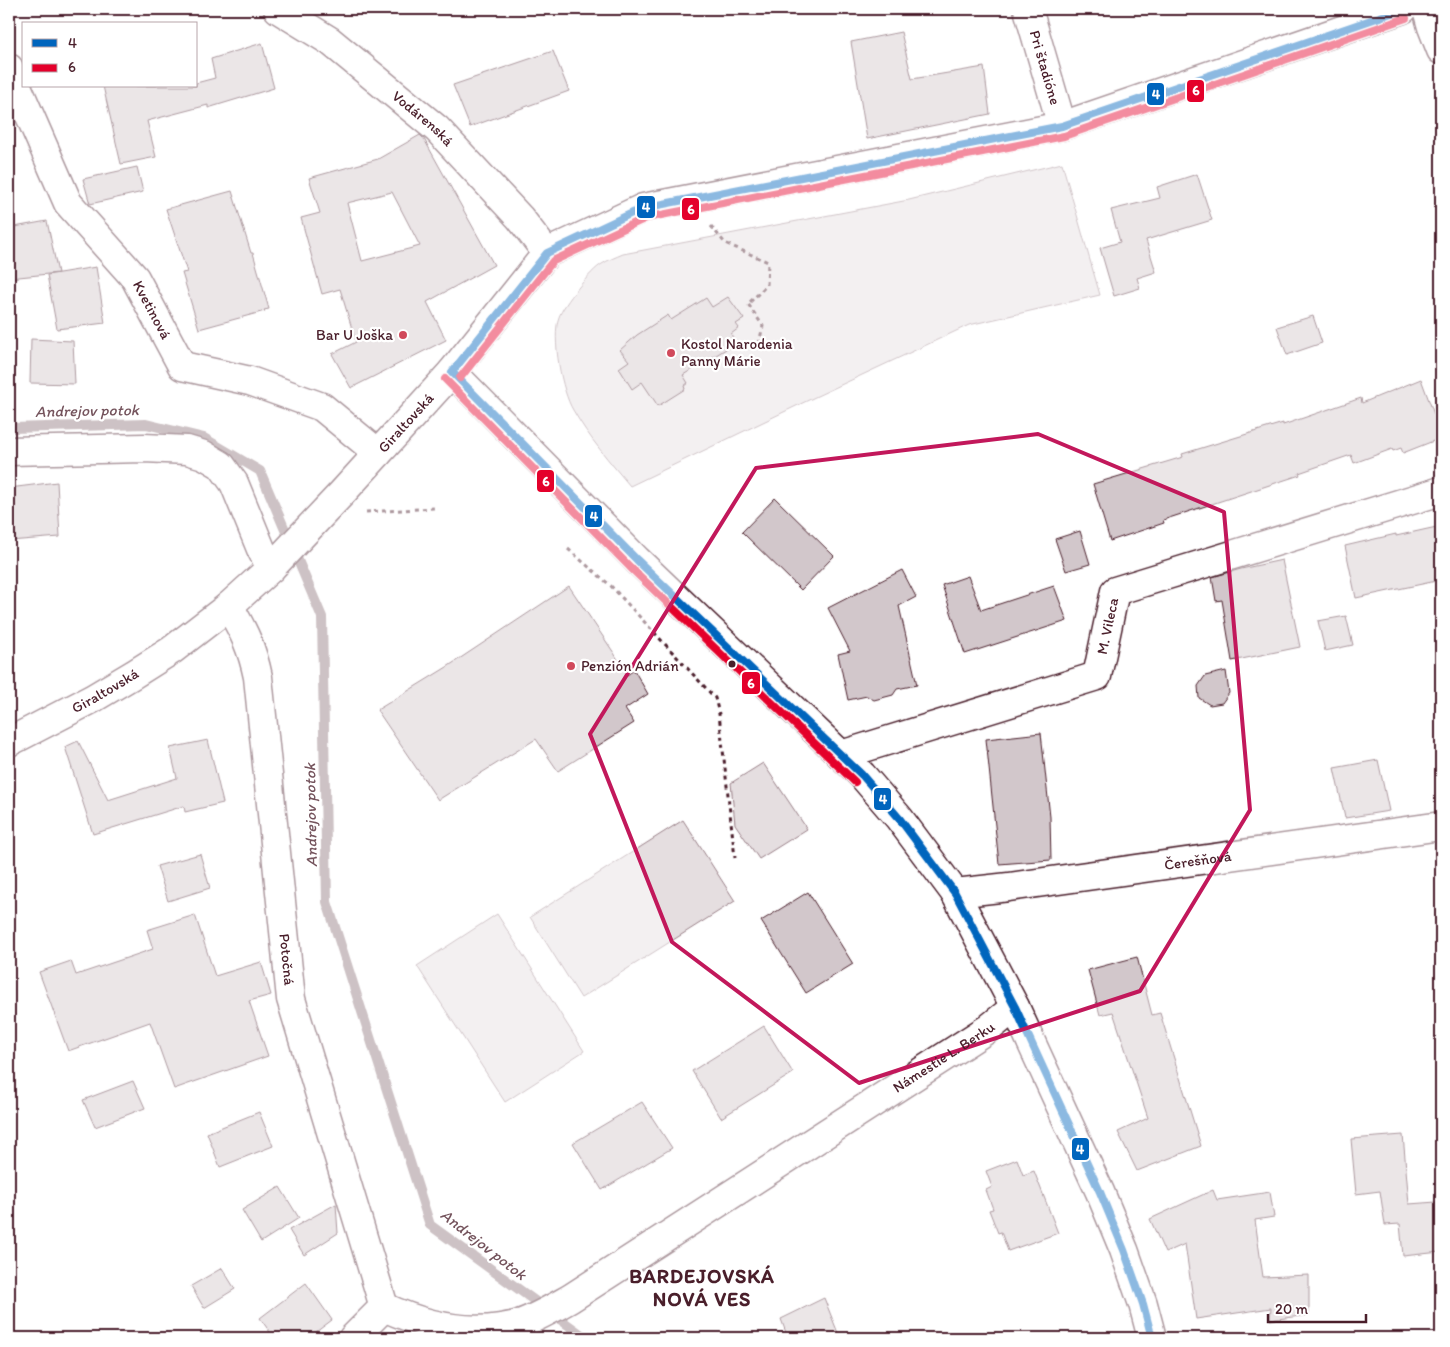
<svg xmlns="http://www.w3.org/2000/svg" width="1450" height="1347" font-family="Itim,sans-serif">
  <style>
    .green { fill: #e5dee0; stroke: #987e86 }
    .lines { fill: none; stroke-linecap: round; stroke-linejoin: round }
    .stream { stroke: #91787e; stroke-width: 10 }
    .building { fill: #d2c7cb; stroke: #4a1f2b; fill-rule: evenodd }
    .street-casing { stroke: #4a1f2b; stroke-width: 31 }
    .secondary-casing { stroke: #4a1f2b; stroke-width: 31 }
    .path { stroke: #4a1f2b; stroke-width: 3; stroke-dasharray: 4 4; stroke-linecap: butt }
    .street { stroke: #fff; stroke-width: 28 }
    .secondary { stroke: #fff; stroke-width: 28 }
    .bus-1-casing { stroke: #fff; stroke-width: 11 }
    .bus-2-casing { stroke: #fff; stroke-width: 11 }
    .bus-1 { stroke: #0065bd; stroke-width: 8 }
    .bus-2 { stroke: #e4002b; stroke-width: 8 }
    .marked { fill: none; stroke: #c2185b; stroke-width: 4; stroke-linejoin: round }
    .poi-dot { fill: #d1495b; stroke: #fff; stroke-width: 2 }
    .bus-dot { fill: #4a1f2b; stroke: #fff; stroke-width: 2 }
    .labels { text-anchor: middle; stroke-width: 4.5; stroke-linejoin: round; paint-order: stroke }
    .street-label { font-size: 15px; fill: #4a1f2b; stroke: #fff }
    .poi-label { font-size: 15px; fill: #4a1f2b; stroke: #fff; text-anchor: start }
    .water-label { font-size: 16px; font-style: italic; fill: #74535c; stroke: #fff }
    .district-label { font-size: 20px; font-weight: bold; letter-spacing: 1px; fill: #4a1f2b; stroke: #fff }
    .line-badge { stroke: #fff; stroke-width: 2 }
    .badge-label { font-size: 14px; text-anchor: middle; font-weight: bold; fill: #fff }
  </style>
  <rect width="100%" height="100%" fill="#fff"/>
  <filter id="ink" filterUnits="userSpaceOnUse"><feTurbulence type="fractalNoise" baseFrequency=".02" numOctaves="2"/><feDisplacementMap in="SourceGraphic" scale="10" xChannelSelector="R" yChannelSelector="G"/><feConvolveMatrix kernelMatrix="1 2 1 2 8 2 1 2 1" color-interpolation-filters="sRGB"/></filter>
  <g filter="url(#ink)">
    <path class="green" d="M1062 163 1100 295 969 325 815 397 630 486C610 462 589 438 573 410 562 392 551 337 559 317 563 305 591 270 602 264 608 260 616 257 623 254L909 200Z
      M763 763 807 829 759 859 735 824 731 783Z
      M683 820 735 901 581 998 530 917Z
      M497 914 584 1051 505 1102 417 966Z"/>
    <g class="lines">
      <path class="stream" d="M9 427 13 428 146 424 204 438 260 471 322 617 327 902 430 1225 586 1338"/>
    </g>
    <path class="building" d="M901 32 912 79 984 67 990 114 867 139 851 42Z
      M262 43 274 88 208 108V105L147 121 156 157 121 164 103 86H196V83L215 78 211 59Z
      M553 51 569 91 470 127 453 85Z
      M420 135 424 139 494 265 427 302 446 340 351 388 332 354 356 342 340 289 322 294 301 218 320 213 309 178 378 159ZM392 192 420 246 362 261 347 203Z
      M137 167 143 192 90 204 83 179Z
      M1197 174 1212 220 1146 240 1156 272 1137 278 1140 288 1114 296 1100 248 1120 242 1111 210 1160 198 1157 187Z
      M232 191 251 253H253L269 309 264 310 265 311 199 329 182 273 187 272 166 209Z
      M47 221 58 273 9 278V228Z
      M96 267 105 323 57 329 47 275Z
      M728 297 744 319 736 324 739 328 731 334 736 343 683 375 688 383 684 386 685 389 658 406 642 382 632 389 619 368 629 361 620 350 637 335 668 315 671 320 706 298 712 307Z
      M1313 316 1322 343 1287 355 1277 327Z
      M31 339 73 341 75 384 30 383Z
      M1421 379 1441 433V438L1403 453 1401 448 1393 451 1392 449 1354 463 1351 455 1299 473 1300 475 1163 520 1164 523 1110 541 1093 484 1183 457 1182 454 1283 423V425L1361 398 1362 403Z
      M57 482 60 537 9 541V488Z
      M775 498 834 556 801 590 742 532Z
      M1441 526V580L1356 598 1345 546 1396 534V536Z
      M1080 531 1090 564 1066 571 1055 539Z
      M1282 560 1300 647 1232 661 1222 600 1216 601 1212 577 1241 569Z
      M902 570 916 597 899 606 917 685 897 689 893 695 874 700 867 696 848 700 838 654 850 651 828 608Z
      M968 576 981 610 1054 586 1067 621 965 654 942 585Z
      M569 586 614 653 627 675 634 670 648 694 625 709 634 723 558 771 536 739 438 800 377 710 447 667Z
      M1346 616 1353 645 1325 651 1318 621Z
      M1226 671 1229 693 1222 703 1210 705 1199 698 1198 686 1205 676Z
      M1041 733 1050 817 1051 860 999 864 986 739Z
      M208 740 223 803 185 812 184 806 93 834 65 747 78 741 108 800 177 778 170 748Z
      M1378 760 1389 811 1345 818 1334 768Z
      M200 854 210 888 168 901 157 866Z
      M808 892 853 964 806 993 761 921Z
      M195 915 215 976 261 962 271 995 249 1001 268 1056 174 1089 150 1022 68 1051 39 972 71 961 76 975 153 949 147 930Z
      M1137 957 1152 1015 1160 1013 1201 1146 1137 1171 1118 1132 1148 1118 1113 1012 1100 1015 1088 970Z
      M764 1026 793 1073 721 1118 692 1071Z
      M133 1081 145 1108 95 1127 83 1100Z
      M642 1102 672 1148 602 1190 573 1143Z
      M259 1112 273 1146 220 1167 207 1133Z
      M1403 1135 1409 1204 1436 1202 1440 1252 1403 1256 1400 1224 1385 1225 1380 1191 1356 1194 1351 1139Z
      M1017 1159 1023 1175 1034 1171 1058 1233 1008 1251 1001 1232 998 1233 989 1210 993 1209 986 1190 992 1187 986 1171Z
      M280 1187 299 1218 261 1242 242 1210Z
      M1213 1190 1217 1200 1270 1192 1274 1217 1255 1220 1263 1277 1309 1275V1315L1270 1320 1271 1308 1196 1319 1185 1244 1165 1253 1150 1219Z
      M336 1204 338 1233 304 1255 289 1230Z
      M222 1268 235 1289 204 1308 191 1286Z
      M306 1283 332 1320 308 1338H274L260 1318Z
      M824 1298 840 1338H788L781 1319Z"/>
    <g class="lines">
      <g class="street-casing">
        <g id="street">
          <path id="s1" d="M278 9 330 41 437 129 520 218 547 253"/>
          <path id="s2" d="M1028 9 1062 126"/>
          <path d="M1427 9 1432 27 1441 50"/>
          <path id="s3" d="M9 68 68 203 135 278 182 366 250 381 322 407 378 453"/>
          <path d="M9 451 144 448 187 450 204 455 221 465 234 483 261 549 271 568"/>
          <path id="s4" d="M229 606C244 632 252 648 258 677L291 999 384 1307"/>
          <path id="s5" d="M841 755 1097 676 1115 591 1441 491"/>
          <path id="s6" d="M955 893 1009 887 1441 826"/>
          <path id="s7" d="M384 1307C421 1324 459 1334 500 1328 506 1327 514 1326 519 1324 537 1318 555 1307 571 1298L989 1028 1015 1007"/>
          <path d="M353 1338 384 1307"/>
        </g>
      </g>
      <g class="secondary-casing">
        <g id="secondary">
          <path d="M452 372 637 560 862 775 899 818 955 893 1015 1007 1100 1192 1124 1250 1143 1304 1152 1338"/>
          <path id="s8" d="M9 742 92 699 134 674 172 650 229 606 271 568 342 493 452 372 547 253 643 208 1062 126 1403 9"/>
        </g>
      </g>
      <path class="path" d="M711 226 725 243 768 262 767 285 748 304 763 326 759 343
        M366 512 436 508
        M568 549 611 586 715 698 719 714 735 858"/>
      <use href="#street" class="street"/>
      <use href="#secondary" class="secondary"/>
      <g class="bus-1-casing">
        <path id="bus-1" d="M452 372 637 560 862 775 899 818 955 893 1015 1007 1100 1192 1124 1250 1143 1304 1152 1338
          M452 372 547 253 643 208 1062 126 1403 9"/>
      </g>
      <g class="bus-2-casing">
        <path id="bus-2" d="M460 378 553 261 646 218 1064 136 1406 18
          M445 379 630 567 855 782"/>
      </g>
      <use href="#bus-1" class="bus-1"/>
      <use href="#bus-2" class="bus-2"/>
    </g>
  </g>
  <path d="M0 0H1450V1347H0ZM1038 434 1224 512 1250 810 1140 991 859 1083 672 942 590 734 756 468Z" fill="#fff" fill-opacity=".55" fill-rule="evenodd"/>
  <path class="marked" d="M1038 434 1224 512 1250 810 1140 991 859 1083 672 942 590 734 756 468Z"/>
  <g class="poi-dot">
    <circle cx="403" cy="335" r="5"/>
    <circle cx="671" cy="353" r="5"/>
    <circle cx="571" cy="666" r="5"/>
  </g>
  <circle class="bus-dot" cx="732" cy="664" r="4.5"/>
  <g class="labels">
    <g class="street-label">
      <text dy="5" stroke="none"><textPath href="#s2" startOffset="61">Pri štadióne</textPath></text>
      <text dy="5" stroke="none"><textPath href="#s1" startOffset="182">Vodárenská</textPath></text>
      <text dy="5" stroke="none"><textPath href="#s3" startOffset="284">Kvetinová</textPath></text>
      <text dy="5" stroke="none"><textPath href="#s8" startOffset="514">Giraltovská</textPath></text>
      <text dy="5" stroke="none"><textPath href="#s5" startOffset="319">M. Vileca</textPath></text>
      <text dy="5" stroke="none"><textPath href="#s8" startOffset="109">Giraltovská</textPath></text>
      <text dy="5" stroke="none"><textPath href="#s6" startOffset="245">Čerešňová</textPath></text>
      <text dy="5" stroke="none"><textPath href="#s4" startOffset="361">Potočná</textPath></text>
      <text dy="5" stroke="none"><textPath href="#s7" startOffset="641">Námestie L. Berku</textPath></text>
    </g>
    <g class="poi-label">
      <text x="393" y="340" text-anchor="end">Bar U Joška</text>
      <text x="681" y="349">Kostol Narodenia<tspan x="681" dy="17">Panny Márie</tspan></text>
      <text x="581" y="671">Penzión Adrián</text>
    </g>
    <g class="water-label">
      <text transform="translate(87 410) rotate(-1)" y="6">Andrejov potok</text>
      <text transform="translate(310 815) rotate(-91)" y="6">Andrejov potok</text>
      <text transform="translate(484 1244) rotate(38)" y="6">Andrejov potok</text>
    </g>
    <g class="district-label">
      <text x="702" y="1283">BARDEJOVSKÁ<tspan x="702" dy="23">NOVÁ VES</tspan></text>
    </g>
  </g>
  <g class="line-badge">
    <rect x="1186" y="79" width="19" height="24" rx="5" fill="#e4002b"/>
    <rect x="1146" y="82" width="19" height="24" rx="5" fill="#0065bd"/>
    <rect x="636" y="195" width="20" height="24" rx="5" fill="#0065bd"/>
    <rect x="681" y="197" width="19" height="24" rx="5" fill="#e4002b"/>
    <rect x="536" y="469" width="19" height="24" rx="5" fill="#e4002b"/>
    <rect x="584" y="504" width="19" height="24" rx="5" fill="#0065bd"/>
    <rect x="741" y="671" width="20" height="24" rx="5" fill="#e4002b"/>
    <rect x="873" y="787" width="19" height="24" rx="5" fill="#0065bd"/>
    <rect x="1071" y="1137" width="19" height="24" rx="5" fill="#0065bd"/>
  </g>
  <g class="badge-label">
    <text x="1196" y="95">6</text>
    <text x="1156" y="99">4</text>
    <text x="646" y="212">4</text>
    <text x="691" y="214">6</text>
    <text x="546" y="486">6</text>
    <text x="594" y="521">4</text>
    <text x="751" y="688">6</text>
    <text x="883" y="804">4</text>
    <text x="1080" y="1154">4</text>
  </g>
  <rect width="1450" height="1347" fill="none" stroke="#fff" stroke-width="30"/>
  <rect x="15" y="15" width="1420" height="1317" fill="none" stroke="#4a1f2b" stroke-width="2" filter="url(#ink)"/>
  <rect x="22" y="22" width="175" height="65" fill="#ffffff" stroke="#b7a5aa"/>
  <rect x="32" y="39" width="25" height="8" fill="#0065bd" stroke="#b7a5aa"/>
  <text x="68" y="48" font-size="15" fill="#4a1f2b">4</text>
  <rect x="32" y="64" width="25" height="8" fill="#e4002b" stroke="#b7a5aa"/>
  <text x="68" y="72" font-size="15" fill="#4a1f2b">6</text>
  <path d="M1268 1314v8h98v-8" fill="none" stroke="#4a1f2b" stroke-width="2.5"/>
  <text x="1275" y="1314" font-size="15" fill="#4a1f2b" stroke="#ffffff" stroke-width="4" paint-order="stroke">20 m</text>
</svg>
